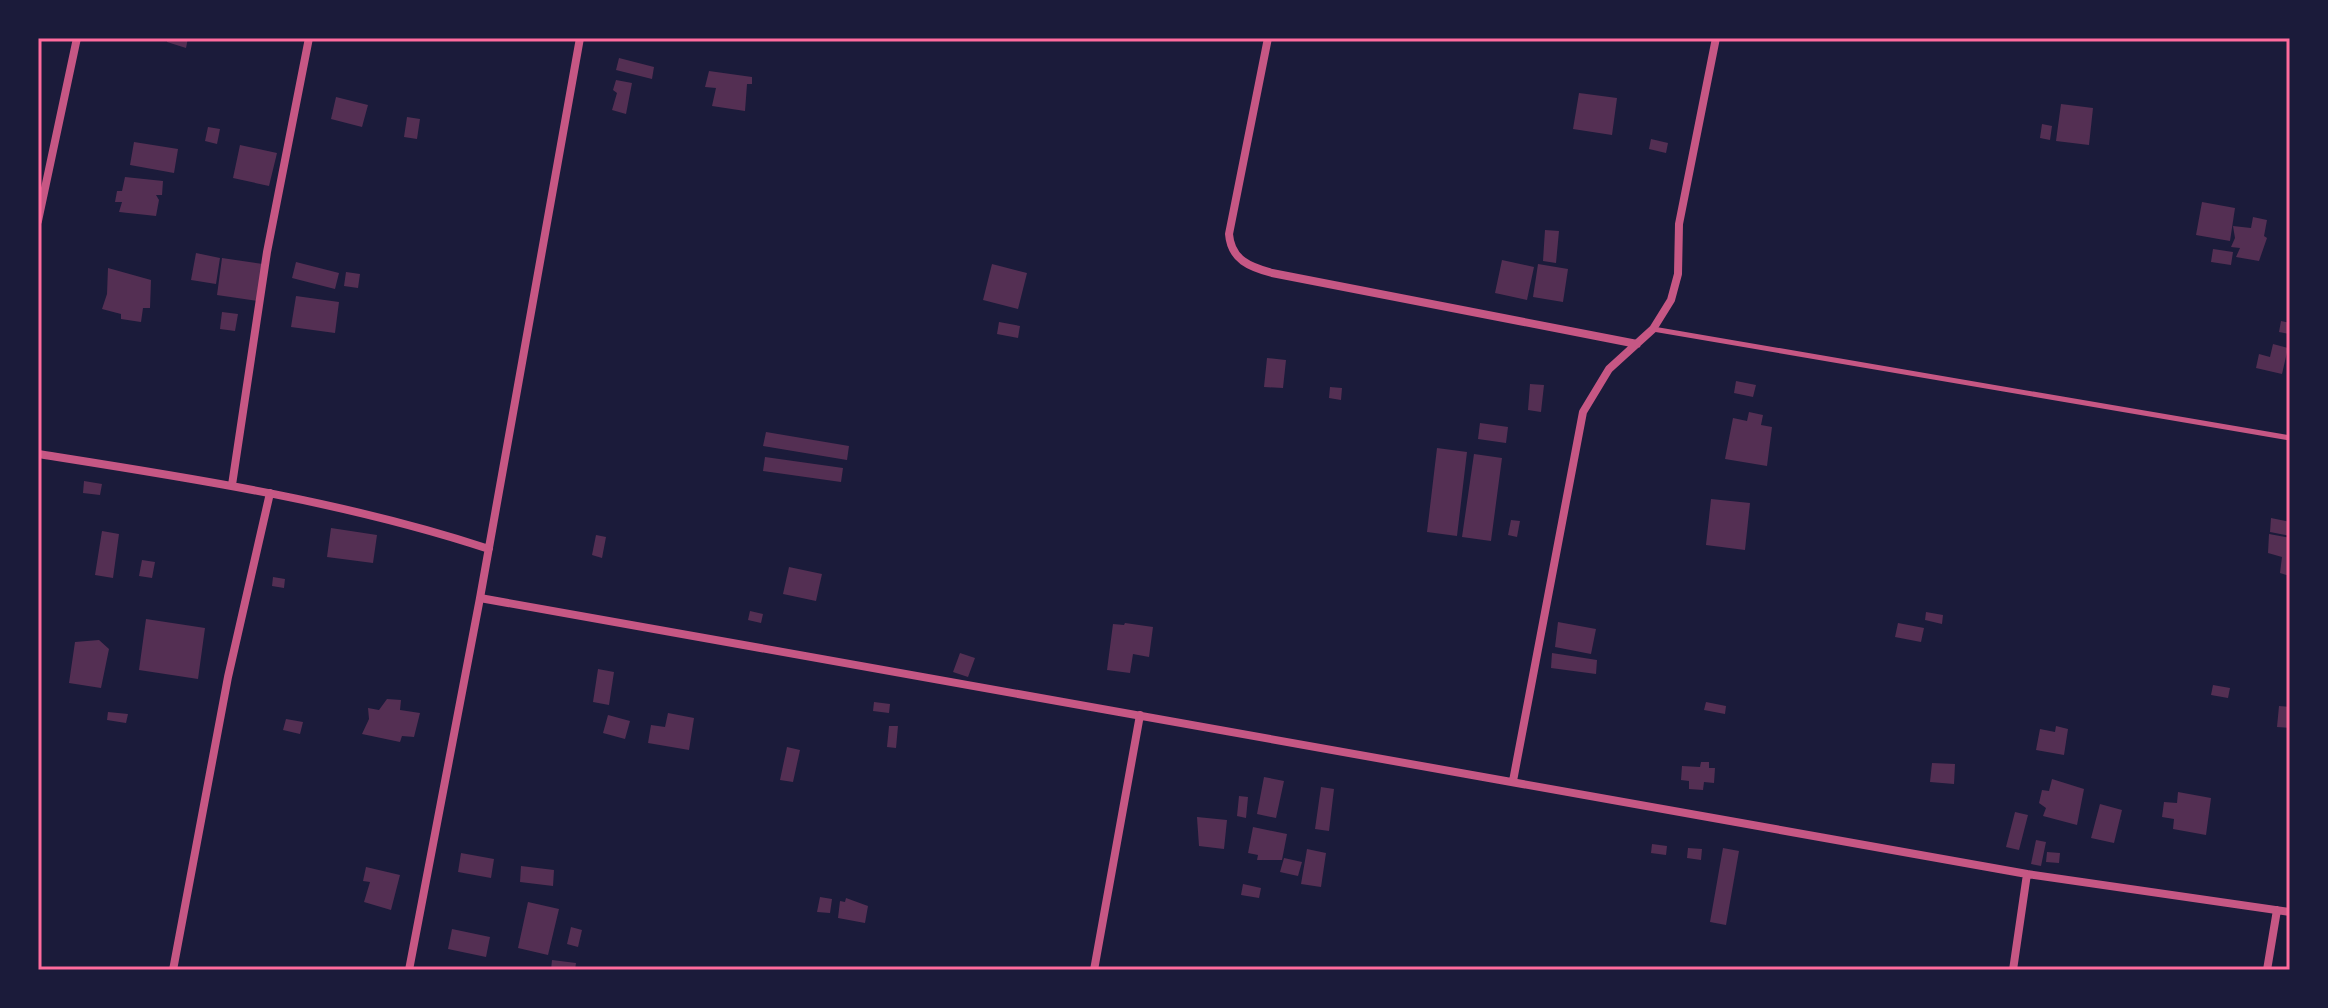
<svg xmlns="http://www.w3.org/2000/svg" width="2328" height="1008" font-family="Lato,sans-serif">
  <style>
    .building { fill: #542f53 }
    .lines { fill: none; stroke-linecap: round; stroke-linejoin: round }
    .service { stroke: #c65784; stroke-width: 5 }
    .minor { stroke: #c65784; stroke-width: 8 }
    .neatline { fill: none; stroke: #ff6b9d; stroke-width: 3 }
  </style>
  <rect width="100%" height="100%" fill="#1b1b3a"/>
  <path class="building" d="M167 38H188L186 48 167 42Z
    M619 58 654 67 652 79 616 70Z
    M709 71 752 77V84H747L745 111 712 106 716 88 705 87Z
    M616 80 632 83 626 114 612 110 617 93 613 90Z
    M1579 93 1617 98 1612 135 1573 129Z
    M336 97 368 105 362 127 331 119Z
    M2061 104 2093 108 2089 145 2056 141Z
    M407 117 420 119 417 139 404 137Z
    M2042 124 2052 126 2050 140 2040 138Z
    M208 127 220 129 217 144 205 141Z
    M1651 139 1668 143 1666 153 1649 149Z
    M134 142 178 149 174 173 130 165Z
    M240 145 277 153 269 186 233 178Z
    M125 177 163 181 162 195H156L159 200 156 216 119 212 122 202H115L117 191H122Z
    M2202 202 2235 208 2230 241 2196 235Z
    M2253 217 2267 220 2264 236 2267 238 2259 261 2236 257 2240 248 2231 247 2235 238 2233 226 2251 228Z
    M1545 230 1559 231 1556 263 1543 261Z
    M2213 249 2233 252 2231 265 2211 262Z
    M196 253 220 258 216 284 191 280Z
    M222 258 263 264 258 301 217 295Z
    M1502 260 1534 267 1527 300 1495 293Z
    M296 262 339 273 335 289 292 278Z
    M992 264 1027 273 1018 309 983 300Z
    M1538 264 1568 269 1563 302 1533 297Z
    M108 268 151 280 150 308H143L141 322 121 319V314L102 309 107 294Z
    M346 272 360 274 358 288 344 286Z
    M296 296 339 302 335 333 291 327Z
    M222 312 238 314 235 331 220 329Z
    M2281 321 2290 323V334L2279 332Z
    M999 322 1020 326 1018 338 997 334Z
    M2273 344 2288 348 2282 374 2256 368 2259 354 2270 357Z
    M1267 358 1286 360 1283 388 1264 387Z
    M1736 381 1756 385 1753 397 1734 393Z
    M1530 384 1544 385 1541 412 1528 410Z
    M1330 387 1342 388 1341 400 1329 398Z
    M1749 412 1763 415 1761 425 1772 427 1767 466 1725 459 1733 418 1747 421Z
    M1480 423 1508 427 1506 443 1478 439Z
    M766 432 849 446 847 460 763 446Z
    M1437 448 1467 452 1457 536 1427 532Z
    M1474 454 1502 458 1491 541 1462 537Z
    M765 457 843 468 841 482 763 471Z
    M84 481 102 484 100 495 83 493Z
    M1711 499 1750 503 1745 550 1706 545Z
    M2271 518 2290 522V536L2270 532Z
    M1511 520 1520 521 1517 537 1508 535Z
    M331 528 377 535 373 563 327 557Z
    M102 531 119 534 113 578 95 575Z
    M2269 534 2290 538V576L2280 573 2282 557 2268 553Z
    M596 535 606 537 602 558 592 555Z
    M142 560 155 562 152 578 139 576Z
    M789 567 822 574 816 601 783 594Z
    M273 577 285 579 284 588 272 586Z
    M750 611 763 614 761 623 748 620Z
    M1926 612 1943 615 1942 624 1925 620Z
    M146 619 205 628 198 679 139 670Z
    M1558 622 1596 629 1591 654 1555 647Z
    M1125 623 1153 627 1149 657 1133 654 1130 673 1107 670 1113 624 1124 625Z
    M1898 623 1924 628 1921 642 1895 637Z
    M99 640 109 649 101 688 69 683 75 642Z
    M960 653 975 658 968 677 953 672Z
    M1552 653 1597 660 1596 674 1551 668Z
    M598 669 614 672 609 705 593 702Z
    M2213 685 2230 688 2228 698 2211 695Z
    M387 699 401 700 400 710 420 713 414 737 402 736 400 742 362 734 369 719 368 708 379 710Z
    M874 702 890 704 889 713 873 711Z
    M1706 702 1726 706 1725 714 1704 710Z
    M2279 706 2290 707V728L2277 727Z
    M108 712 128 714 126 723 107 720Z
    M668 713 694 718 689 750 648 743 651 725 665 727Z
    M608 715 630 721 625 739 603 733Z
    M286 719 303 722 300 734 283 730Z
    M889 726H898L896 748 887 747Z
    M2056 726 2068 729 2064 755 2036 750 2040 729 2055 732Z
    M787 747 800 750 793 782 780 780Z
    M1701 762H1709V768H1715L1714 783 1704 782 1703 790 1689 789V781L1681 780 1682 766 1700 767Z
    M1932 763 1955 764 1954 784 1930 782Z
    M1264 777 1284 781 1276 818 1257 814Z
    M2052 779 2084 789 2077 825 2043 816 2046 808 2039 803 2042 790 2049 791Z
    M1321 787 1334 789 1329 831 1315 829Z
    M2178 792 2211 798 2206 835 2173 829 2174 819 2162 817 2164 802 2177 803Z
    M1239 796 1248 797 1246 818 1237 816Z
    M2100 804 2122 810 2114 843 2091 838Z
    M2015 812 2028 815 2019 850 2006 847Z
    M1197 817 1227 820 1224 849 1199 846Z
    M1253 827 1287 834 1282 860H1257L1258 855 1248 853Z
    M2036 840 2046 842 2041 866 2031 864Z
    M1652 844 1667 846 1666 855 1651 853Z
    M1688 848 1702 849 1701 860 1687 858Z
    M1723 848 1739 851 1726 925 1710 922Z
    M1307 849 1326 853 1321 887 1301 884Z
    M2047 852 2060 853 2059 863 2046 862Z
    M461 853 494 859 491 878 458 872Z
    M1284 858 1302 862 1298 876 1280 872Z
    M521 866 554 870 553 886 520 882Z
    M366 867 400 875 391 910 364 902 370 882 363 881Z
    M1243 884 1261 888 1259 898 1241 895Z
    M820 897 832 899 830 913 817 912Z
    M846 898 868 906 865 923 838 918 840 901 845 902Z
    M528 902 559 909 548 955 518 948Z
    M571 927 582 930 578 947 567 944Z
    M452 929 490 937 486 957 448 949Z
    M552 960 576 963 575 970H551Z"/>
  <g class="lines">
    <path class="service" d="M1653 329 2290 438"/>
    <path class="minor" d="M1268 38 1229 234C1231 260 1250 267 1272 273L1637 344
      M38 221 77 38
      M38 454C190 478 343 501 489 549
      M232 485 267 252 309 38
      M480 598 580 38
      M1513 781 1583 412 1609 369 1653 329 1671 300 1678 274 1679 224 1716 38
      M173 970 228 677 270 493
      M409 970 480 598 2027 874
      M1094 970 1140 715
      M2013 970 2027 874 2290 912
      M2267 970 2277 910"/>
  </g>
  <rect width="2328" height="1008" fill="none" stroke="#1b1b3a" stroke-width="80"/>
  <rect x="40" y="40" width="2248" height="928" class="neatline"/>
</svg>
